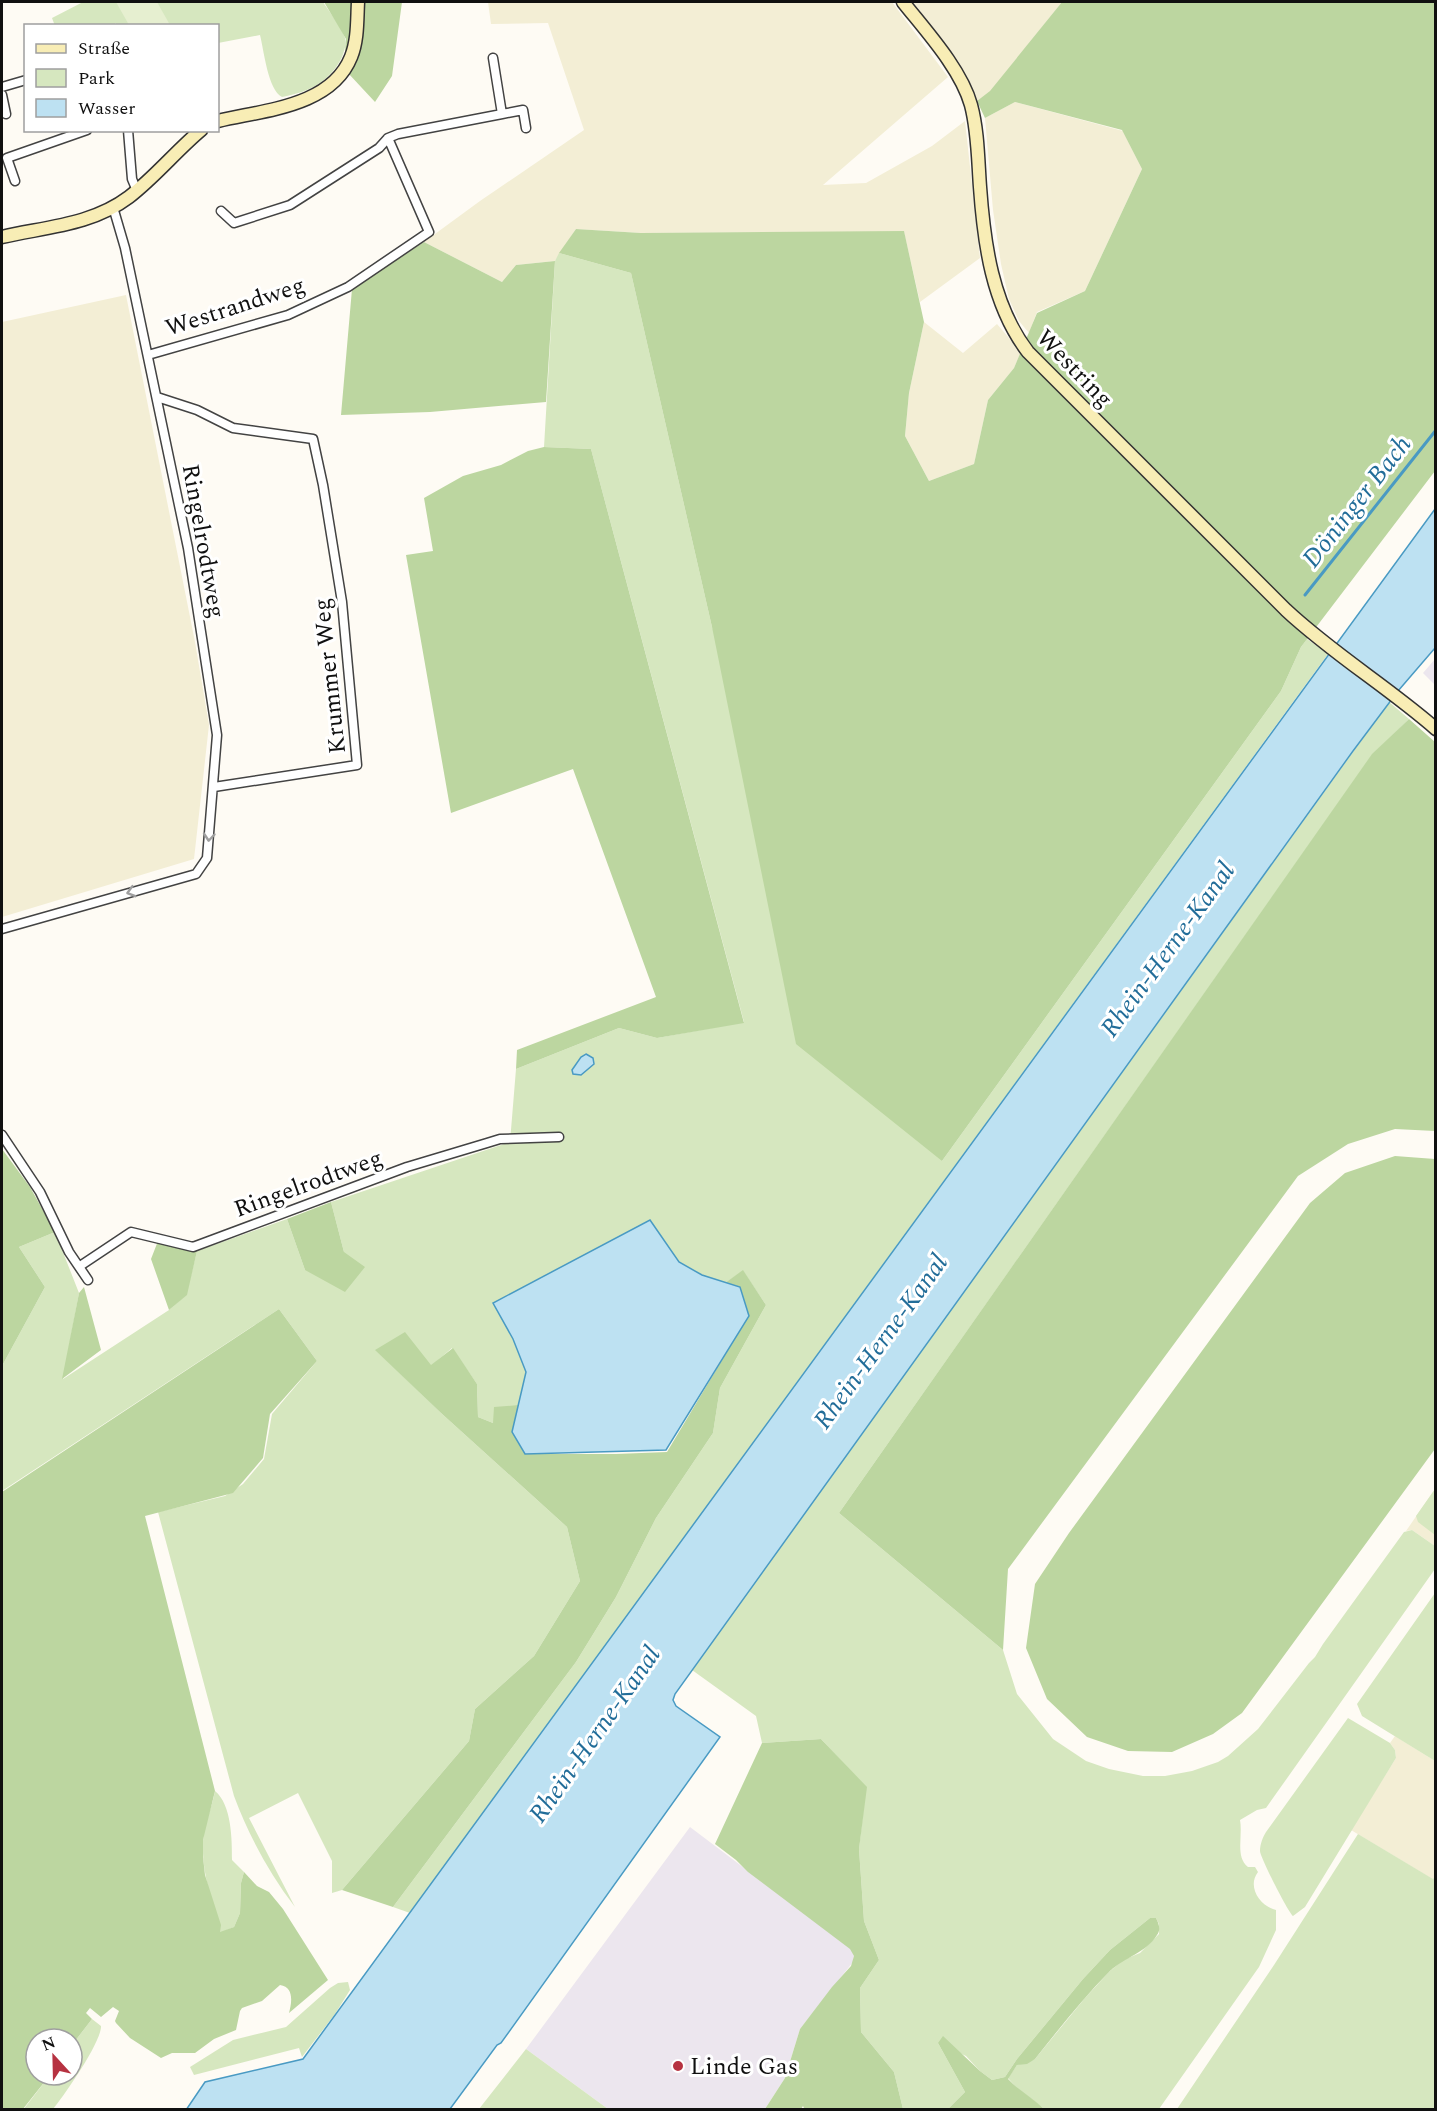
<svg xmlns="http://www.w3.org/2000/svg" width="1437" height="2111" font-family="Spectral,serif">
  <style>
    .industrial { fill: #ece6ee }
    .farmland { fill: #f3eed5 }
    .green { fill: #d6e7bf }
    .forest { fill: #bcd6a0 }
    .pitch { fill: #e6efd0 }
    .water { fill: #bde1f2; stroke: #499ac3; stroke-width: 1.5 }
    .lines { fill: none; stroke-linecap: round; stroke-linejoin: round }
    .stream { stroke: #499ac3; stroke-width: 3 }
    .street-casing { stroke: #434343; stroke-width: 11 }
    .secondary-casing { stroke: #323232; stroke-width: 15 }
    .street { stroke: #fff; stroke-width: 8 }
    .secondary { stroke: #f8edb5; stroke-width: 12 }
    .oneway { stroke: #9f9f9f }
    .poi-dot { fill: #b63241; stroke: #fff; stroke-width: 2 }
    .labels { text-anchor: middle; stroke-width: 6; stroke-linejoin: round; paint-order: stroke }
    .street-label { font-size: 24px; fill: #101010; stroke: #fff }
    .poi-label { font-size: 24px; fill: #101010; stroke: #fff; text-anchor: start }
    .water-label { font-size: 26px; font-style: italic; fill: #226d99; stroke: #fff }
  </style>
  <rect width="100%" height="100%" fill="#fefbf4"/>
  <path class="industrial" d="M1435 659V685L1423 673Z
    M690 1827 851 1949 854 1956 853 1962 800 2029 785 2078 765 2109H608L526 2049Z"/>
  <path class="farmland" d="M488 2H892L948 77 823 185 866 183 932 146 965 121 980 258 920 302 904 232 641 233 576 229 555 261 516 265 502 282 424 242 480 201 584 130 548 23 491 24Z
    M911 2H1062L990 92 977 101 969 80Z
    M1015 102 1123 131 1142 169 1085 291 1037 312 1029 333 1019 321 1009 299 1001 264 993 210 985 118Z
    M126 295 195 642 209 725 194 859 2 917V322Z
    M924 322 963 353 997 324 1021 352 1014 368 988 400 974 464 929 481 905 436 909 393Z
    M1435 1489V1546L1412 1530 1406 1531Z
    M1395 1736 1435 1761 1436 1877 1434 1880 1351 1830 1396 1758 1395 1750 1390 1743Z"/>
  <path class="green" d="M83 2H323C330 13 341 26 345 38 347 44 344 51 342 57 330 82 309 92 282 97 268 90 264 51 260 35L218 43V26H118L115 23V25L55 26 52 18Z
    M559 253 631 273 712 627 942 1161 1281 691 1301 647 1307 639 1328 654 410 1913 393 1907 576 1662 616 1597 656 1518 713 1433 720 1388 766 1305 743 1271 725 1283 702 1275 679 1262 494 1303 513 1339 526 1372 519 1405 493 1423 478 1417 477 1384 452 1348 431 1366 376 1350 441 1413 567 1527 580 1581 534 1656 475 1709 469 1741 342 1890 332 1893V1861L298 1793 249 1818 295 1907C269 1873 249 1836 234 1796L158 1512 225 1496 243 1484 264 1459 272 1414 317 1361 279 1309 2 1491V1366L45 1287 19 1247 55 1232 79 1293 63 1379 169 1310 186 1295 197 1251 287 1219 305 1270 344 1252 331 1202 510 1142 516 1069 619 1028 657 1038 744 1022 591 449 544 447 555 261Z
    M1389 702 1409 719 1372 755 839 1513 1003 1650 1017 1694 1053 1739 1086 1761 1109 1769 1143 1776H1165L1192 1771 1218 1762 1228 1756 1258 1729 1309 1663 1315 1657 1323 1644 1404 1532 1412 1530 1435 1546V1569L1266 1808 1257 1810 1240 1820C1243 1836 1235 1857 1248 1867H1255L1258 1872C1247 1886 1259 1906 1276 1910V1930L1259 1967 1159 2109H1044C1032 2098 1018 2091 1008 2078L1017 2065 1035 2059 1085 1998 1109 1972 1123 1960 1140 1953 1159 1934V1924L1156 1918H1150L1110 1950 1083 1979 1017 2059 1005 2077 992 2080 980 2071 966 2056 938 2043 965 2092 948 2109H903L894 2072 861 2032 860 1988 879 1960 864 1921 859 1849 866 1787 821 1739 762 1743 756 1716 692 1670Z
    M1435 1489V1535L1418 1522 1416 1516Z
    M1435 1593V1761L1362 1716 1357 1704Z
    M1348 1718 1390 1743 1395 1750 1396 1758 1305 1907 1293 1916C1288 1912 1260 1857 1260 1851 1260 1844 1263 1837 1266 1832Z
    M215 1791C232 1805 232 1840 232 1860L244 1872 241 1883 240 1913 234 1927 220 1933C213 1903 201 1872 203 1841 204 1824 212 1808 215 1791Z
    M1358 1834 1433 1879 1435 1877V2109H1177L1274 1965Z
    M348 1982 350 1990 335 2014 302 2057 299 2048 194 2075 190 2067 233 2040 286 2027 330 1988 338 1983Z
    M92 2019 101 2026C102 2041 64 2096 53 2109L23 2110 50 2075H72V2045Z
    M526 2049 608 2109H479Z"/>
  <path class="forest" d="M324 2H402L392 76 375 102 348 73 357 58 345 51 346 39Z
    M1062 2H1435V471L1301 647 1281 691 942 1161 796 1044 712 627 631 273 559 253 576 229 641 233 904 231 924 322 909 393 905 436 929 481 974 464 988 400 1014 368 1037 313 1085 291 1142 169 1122 130 1015 102 985 118 977 101 990 91Z
    M424 242 502 282 516 265 555 261 546 402 430 412 341 415 352 289Z
    M544 447 591 449 744 1023 657 1038 619 1028 516 1069 517 1050 656 997 573 769 451 813 406 555 433 551 424 498 463 476 501 465 528 451Z
    M1409 719 1435 742V1131L1395 1129 1348 1144 1298 1176 1008 1569 1003 1650 839 1513 1372 754Z
    M2 1149 30 1187 55 1232 19 1247 45 1287 2 1366Z
    M1395 1156 1435 1159V1449L1242 1713 1213 1734 1172 1752 1128 1751 1087 1737 1047 1699 1026 1648 1035 1584 1069 1533 1310 1203 1345 1173Z
    M331 1202 344 1252 365 1267 345 1292 305 1270 287 1219Z
    M158 1241 197 1251 187 1295 169 1310 151 1259Z
    M743 1270 766 1305 720 1388 713 1433 656 1518 616 1597 576 1662 393 1907 342 1890 469 1741 475 1709 534 1656 580 1581 567 1527 441 1413 375 1350 405 1332 431 1365 453 1348 477 1384 478 1417 493 1423 494 1407 519 1405 513 1431 525 1454H616L667 1452 749 1315 740 1288 725 1283Z
    M84 1287 101 1350 62 1379 79 1293Z
    M279 1309 317 1361 270 1414 263 1458 233 1493 145 1516 215 1791 203 1840V1857L205 1875 221 1925 220 1932 234 1927 240 1913 241 1883 244 1872 257 1886 269 1892 283 1909 328 1980 289 2013C292 2002 294 1987 280 1985L262 2001 242 2008 240 2011 236 2030 214 2039 195 2053H172L161 2058 130 2038 116 2023 115 2021 119 2011 113 2007 101 2017 90 2008 86 2013 92 2019 72 2045V2039H36V2075H50L23 2109H2V1492Z
    M821 1739 867 1787 859 1849 864 1921 879 1960 860 1988 861 2032 894 2072 903 2109 805 2110 803 2106 801 2109H765L785 2078 800 2029 832 1987 851 1966 854 1956 850 1949 748 1872 736 1860 715 1844 762 1743Z
    M1150 1918H1156C1159 1924 1161 1930 1157 1935 1146 1953 1125 1957 1110 1971 1083 1998 1059 2029 1035 2059L1027 2064 1017 2065 1008 2079C1019 2091 1033 2098 1044 2109H948L965 2092 938 2043 943 2036 980 2071 992 2080 1005 2077 1017 2059 1083 1979 1110 1950Z"/>
  <path class="pitch" d="M116 2H157L170 25H129Z"/>
  <path class="water" d="M1435 509V648L1398 691 1353 751 675 1694 673 1700 676 1706 720 1737 501 2043 497 2045 450 2109 186 2110 205 2082 303 2059Z
    M586 1054 593 1058 594 1064 581 1075 573 1074 572 1070 581 1057Z
    M650 1220 679 1262 702 1275 740 1287 749 1316 666 1450 525 1454 512 1432 526 1372 513 1339 493 1303Z"/>
  <g class="lines">
    <path class="stream" d="M1305 595 1436 430"/>
    <g class="street-casing">
      <path id="street" d="M2 87 26 80
        M2 95 6 114
        M502 114 523 110 526 128
        M128 130 132 179 137 191
        M15 181 7 158 87 130
        M221 211 234 223 290 205 379 148 388 138 398 134 502 114 493 58
        M148 355 288 315 348 287 429 232 388 138
        M157 397 197 410 233 428 313 439 323 485 342 602 357 765 214 787
        M2 929 196 874 207 858 217 735 188 548 125 248 113 207
        M2 1135 40 1192 69 1252 88 1280
        M80 1266 131 1232 193 1247 407 1167 487 1143 500 1139 559 1137"/>
    </g>
    <g class="secondary-casing">
      <path id="secondary" d="M903 2C926 31 961 69 971 105 978 131 978 160 980 187 984 243 992 305 1028 352L1286 610C1333 654 1388 687 1436 729
        M218 121C263 110 331 107 351 57 358 40 357 20 358 2
        M2 237C45 227 92 225 129 197 155 177 176 151 201 130"/>
    </g>
    <use href="#street" class="street"/>
    <use href="#secondary" class="secondary"/>
  </g>
  <defs><path id="oneway-chevron" d="M-2-3.5L2.5 0L-2 3.5" fill="none" stroke-width="1.6" stroke-linecap="round" stroke-linejoin="round" transform="scale(1.5)"/></defs>
  <g class="oneway">
    <use href="#oneway-chevron" transform="translate(209 837) rotate(95)"/>
    <use href="#oneway-chevron" transform="translate(131 892) rotate(164)"/>
  </g>
  <circle class="poi-dot" cx="678" cy="2066" r="6"/>
  <g class="labels">
    <g class="street-label">
      <text transform="translate(235 306) rotate(-18)" y="8">Westrandweg</text>
      <text transform="translate(1075 368) rotate(46)" y="8">Westring</text>
      <text transform="translate(204 541) rotate(80)" y="8">Ringelrodtweg</text>
      <text transform="translate(329 676) rotate(-96)" y="8">Krummer Weg</text>
      <text transform="translate(308 1183) rotate(-20)" y="8">Ringelrodtweg</text>
    </g>
    <g class="poi-label">
      <text x="690" y="2074">Linde Gas</text>
    </g>
    <g class="water-label">
      <text transform="translate(1356 501) rotate(-52)" y="9">Döninger Bach</text>
      <text transform="translate(1167 949) rotate(-54)" y="9">Rhein-Herne-Kanal</text>
      <text transform="translate(880 1341) rotate(-54)" y="9">Rhein-Herne-Kanal</text>
      <text transform="translate(594 1734) rotate(-55)" y="9">Rhein-Herne-Kanal</text>
    </g>
  </g>
  <rect width="1437" height="2111" fill="none" stroke="#101010" stroke-width="6"/>
  <rect x="24" y="24" width="195" height="108" fill="#ffffff" stroke="#9f9f9f" stroke-width="1.5"/>
  <rect x="36" y="44" width="30" height="9" fill="#f8edb5" stroke="#9f9f9f" stroke-width="1.5"/>
  <text x="78" y="54" font-size="18" fill="#101010">Straße</text>
  <rect x="36" y="69" width="30" height="18" fill="#d6e7bf" stroke="#9f9f9f" stroke-width="1.5"/>
  <text x="78" y="84" font-size="18" fill="#101010">Park</text>
  <rect x="36" y="99" width="30" height="18" fill="#bde1f2" stroke="#9f9f9f" stroke-width="1.5"/>
  <text x="78" y="114" font-size="18" fill="#101010">Wasser</text>
  <g transform="translate(54 2057) rotate(338)"><circle r="28" fill="#ffffff" stroke="#9f9f9f" stroke-width="1.5"/>
  <path d="M0-4.5L10 22L0 15L-10 22Z" fill="#b63241"/>
  <text y="-9" font-size="16" font-weight="bold" text-anchor="middle" fill="#101010">N</text>
  </g>
</svg>
